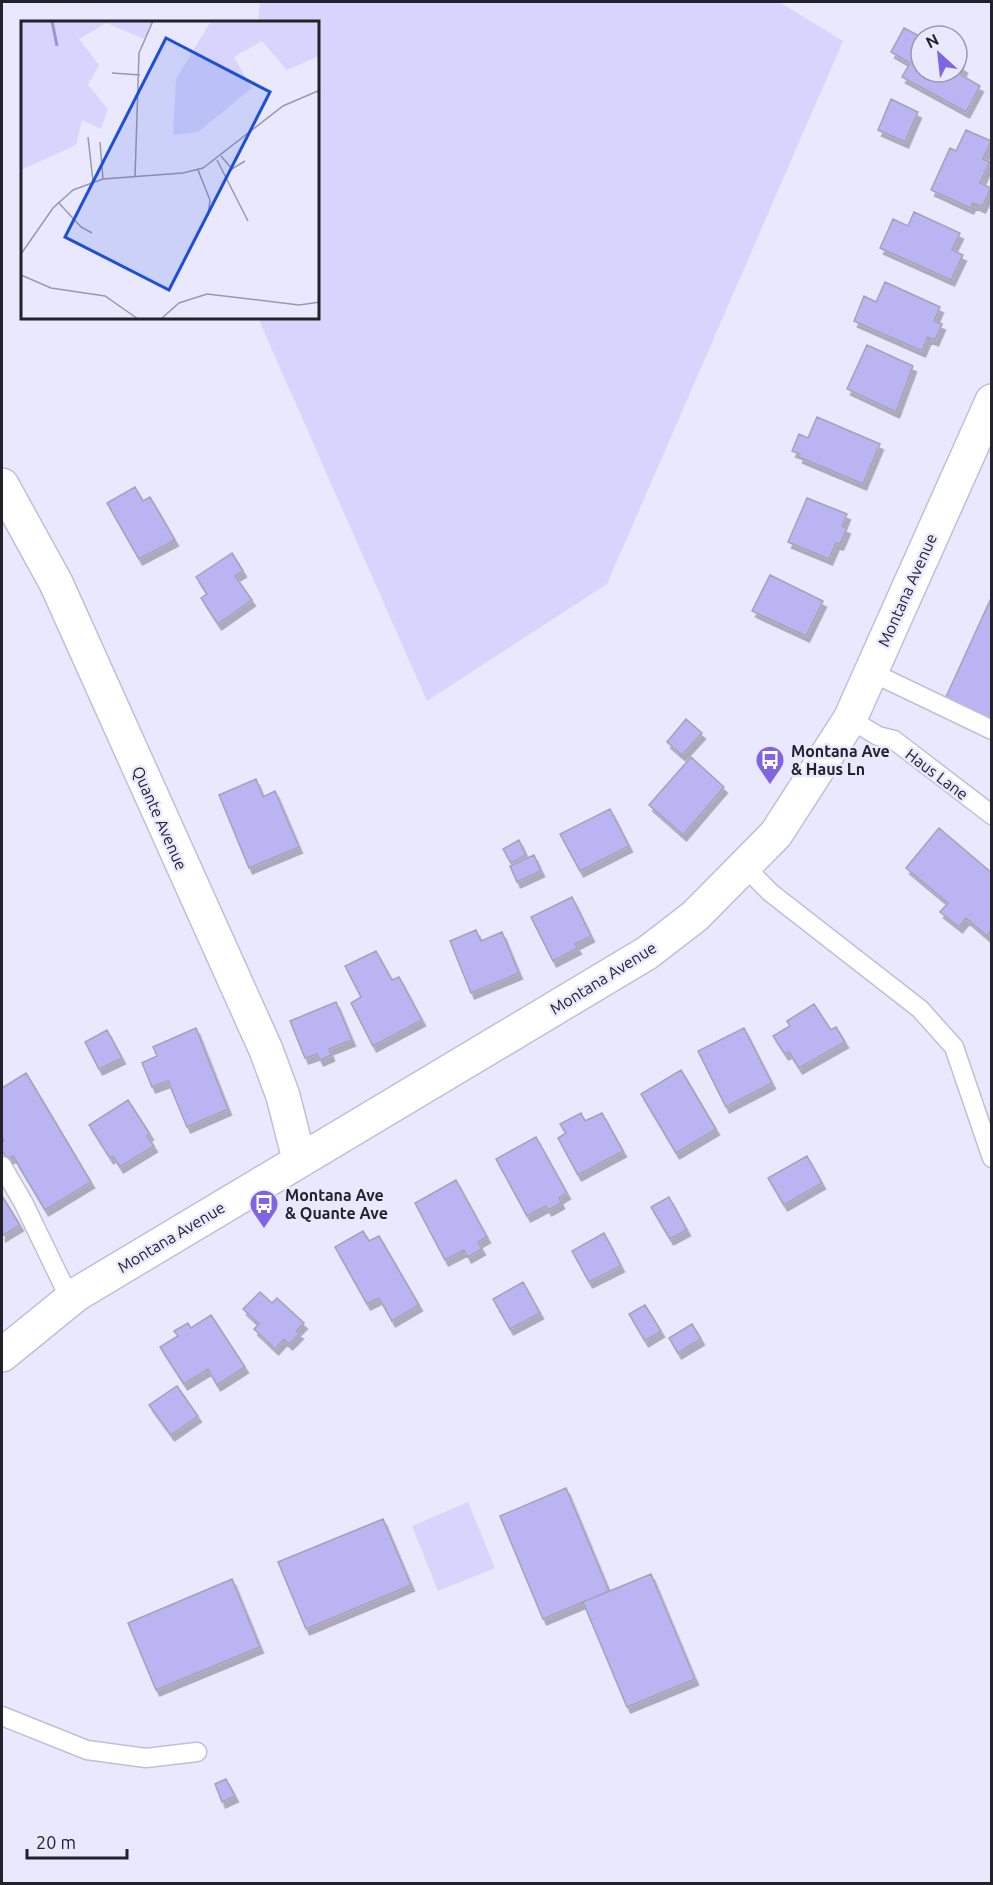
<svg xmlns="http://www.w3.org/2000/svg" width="993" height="1885" font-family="Ubuntu,sans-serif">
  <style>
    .green { fill: #d8d4fd }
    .building { fill: #bbb4f2; stroke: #a4a2b7; stroke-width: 1.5; filter: url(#shadow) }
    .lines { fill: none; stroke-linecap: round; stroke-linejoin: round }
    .lane-casing { stroke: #c1bfd5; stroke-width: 21 }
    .street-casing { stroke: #c1bfd5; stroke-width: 36 }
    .secondary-casing { stroke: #c1bfd5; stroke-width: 36 }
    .lane { stroke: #fff; stroke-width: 18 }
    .street { stroke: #fff; stroke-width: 33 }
    .secondary { stroke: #fff; stroke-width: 33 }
    .labels { text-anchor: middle; stroke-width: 5; stroke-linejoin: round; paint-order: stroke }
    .street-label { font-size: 16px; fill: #23222a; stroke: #eae8fe }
    .poi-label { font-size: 16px; font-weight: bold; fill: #23222a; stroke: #eae8fe; text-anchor: start }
    .inset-river { fill: none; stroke: #9c95d1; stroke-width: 3 }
    .inset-road { fill: none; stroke: #9a99a9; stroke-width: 1.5 }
    .view { fill: #1d4ed8; fill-opacity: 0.15; stroke: #1d4ed8; stroke-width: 3 }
    .inset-edge { fill: none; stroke: #23222a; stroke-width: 3 }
  </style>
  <defs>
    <filter id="shadow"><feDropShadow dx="3.5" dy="6" stdDeviation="0" flood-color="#0004"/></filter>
  </defs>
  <rect width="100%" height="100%" fill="#eae8fe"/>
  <path class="green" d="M260 2H779L843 41 607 584 427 701 258 318H318V22H258Z
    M468 1502 495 1568 438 1591 412 1526Z"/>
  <path class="building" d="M904 28 921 37V72H957V63L964 67 961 75 980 86 966 112 902 77 910 63 891 52Z
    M891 99 918 112 905 142 878 130Z
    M966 130 991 141 983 159 990 162 980 183 991 188 982 207 973 203 970 208 931 190 950 148 956 151Z
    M914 212 960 233 952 250 963 255 951 280 880 248 893 219 908 226Z
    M885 282 940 307 934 321 942 324 935 340 928 337 922 351 854 321 864 296 876 302Z
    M867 345 913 366 896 412 847 389Z
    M817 417 880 444 863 484 799 457 800 454 792 451 799 434 808 438Z
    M135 487 143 501 150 497 175 540 139 559 107 503Z
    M807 498 847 514 842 526 847 528 840 544 836 543 829 559 788 542Z
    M232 553 243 571 235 576 252 600 218 624 201 598 207 594 196 577Z
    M770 575 823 601 806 636 752 611Z
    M992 596V720L945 699Z
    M686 719 702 733 682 755 667 742Z
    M691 757 724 787 683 835 649 805Z
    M256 779 263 797 275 791 299 847 249 868 219 795Z
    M610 809 629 846 580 871 560 834Z
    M939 828 992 873V930L987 936 966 918 959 927 940 912 948 903 906 868Z
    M519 840 526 855 511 863 503 849Z
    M534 855 541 871 517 882 510 866Z
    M572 897 591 936 575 944 578 948 553 961 531 917Z
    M476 930 481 941 502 932 519 973 471 993 450 941Z
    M376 951 392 980 399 977 422 1020 373 1046 351 1003 361 997 345 966Z
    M336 1002 352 1040 329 1049 331 1055 320 1060 317 1054 305 1058 290 1021Z
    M814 1004 831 1030 836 1027 845 1042 799 1068 789 1052 785 1054 773 1036 790 1026 787 1021Z
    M196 1028 228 1109 187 1127 168 1081 152 1087 142 1063 157 1056 153 1047Z
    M744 1028 772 1083 726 1107 698 1051Z
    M107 1030 122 1058 99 1069 85 1042Z
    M681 1070 716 1129 676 1153 641 1094Z
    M26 1073 91 1182 45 1210 13 1156 7 1159 2 1150V1142L4 1141 2 1136V1088Z
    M128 1100 150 1134 147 1136 154 1146 120 1167 113 1156 110 1158 89 1125Z
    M581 1113 585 1121 602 1113 623 1151 578 1175 558 1138 566 1133 560 1124Z
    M536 1137 567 1193 559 1198 561 1203 548 1210 546 1206 527 1216 496 1159Z
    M807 1156 822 1183 784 1205 768 1178Z
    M456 1180 487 1237 478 1242 482 1249 468 1257 464 1250 445 1260 415 1203Z
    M2 1196 20 1225 2 1236Z
    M669 1197 687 1230 670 1239 651 1207Z
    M363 1231 369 1241 379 1236 419 1305 392 1321 379 1298 367 1304 335 1247Z
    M604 1233 621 1266 589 1282 572 1251Z
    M523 1282 540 1313 510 1329 493 1299Z
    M260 1292 272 1303 277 1298 304 1323 296 1331 300 1333 289 1344 284 1339 275 1349 254 1329 259 1324 243 1309Z
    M645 1305 661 1331 645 1341 629 1314Z
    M211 1315 245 1367 217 1385 208 1369 184 1384 160 1347 178 1336 174 1331 188 1323 191 1328Z
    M692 1324 701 1339 678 1353 669 1338Z
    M177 1386 198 1416 171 1435 149 1405Z
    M566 1488 609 1591 543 1619 500 1516Z
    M383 1519 411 1585 306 1629 278 1562Z
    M651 1574 695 1679 627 1707 583 1602Z
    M232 1579 260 1647 156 1690 128 1623Z
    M226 1779 235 1796 222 1802 215 1784Z"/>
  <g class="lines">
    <g class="lane-casing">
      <path id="lane" d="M871 672 992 730
        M850 719 878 736 894 740 992 815
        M745 867 771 893 920 1009 954 1047 992 1158
        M2 1166 23 1202 70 1299
        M2 1716 87 1750 146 1758 197 1752"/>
    </g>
    <g class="street-casing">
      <path id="street" d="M2 485 56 583 266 1050 283 1096 299 1159"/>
    </g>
    <g class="secondary-casing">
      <path id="secondary" d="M2 1355 77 1294 647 953 695 916 776 834 850 719 992 401"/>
    </g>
    <use href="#lane" class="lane"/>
    <use href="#street" class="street"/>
    <use href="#secondary" class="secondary"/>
  </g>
  <defs>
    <g id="bus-pin" transform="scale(1.5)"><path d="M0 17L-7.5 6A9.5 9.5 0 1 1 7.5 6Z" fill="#7f65e1" stroke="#eae8fe"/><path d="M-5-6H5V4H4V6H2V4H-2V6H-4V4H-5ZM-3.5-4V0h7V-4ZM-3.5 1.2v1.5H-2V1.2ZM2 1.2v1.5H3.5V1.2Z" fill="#fff"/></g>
  </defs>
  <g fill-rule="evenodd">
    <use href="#bus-pin" x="770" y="760"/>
    <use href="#bus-pin" x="264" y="1204"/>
  </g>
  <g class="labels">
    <g class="street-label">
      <text transform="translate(907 590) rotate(-66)" y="6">Montana Avenue</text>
      <text transform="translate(937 774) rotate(37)" y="6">Haus Lane</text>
      <text transform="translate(160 818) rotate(66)" y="6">Quante Avenue</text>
      <text transform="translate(603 978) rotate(-32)" y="6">Montana Avenue</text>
      <text transform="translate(171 1237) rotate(-31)" y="6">Montana Avenue</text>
    </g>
    <g class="poi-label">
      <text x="791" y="757">Montana Ave<tspan x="791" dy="18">&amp; Haus Ln</tspan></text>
      <text x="285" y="1201">Montana Ave<tspan x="285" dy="18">&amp; Quante Ave</tspan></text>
    </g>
  </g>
  <g transform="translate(21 21)">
    <rect width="298" height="298" fill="#eae8fe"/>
    <path d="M0 0H132L123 18 85 2 58 18 78 44 67 64 87 88 80 108 61 99 55 124 0 149ZM190 0H298V35L266 49 241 20 213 36 231 67 177 111 152 114 155 58Z" fill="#d8d4fd"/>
    <path class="inset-river" d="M31 0 36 25"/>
    <path class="inset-road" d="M91 52 119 54M67 116 72 160M79 121 82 158M200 135 211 148 224 140M196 139 227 200M177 149 189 179 187 195M114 156 118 32 132 0M37 181 60 206 71 212M0 233 32 187 52 169 82 158 162 152 182 147 262 85 299 69M0 254 30 267 84 275 117 298M140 298 158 282 186 273 278 284 299 281"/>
    <path class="view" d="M145 17 249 71 148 269 44 216Z"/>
    <rect width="298" height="298" class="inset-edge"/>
  </g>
  <rect width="993" height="1885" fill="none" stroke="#23222a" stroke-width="6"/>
  <g transform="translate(939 54) rotate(333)"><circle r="28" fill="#eae8fe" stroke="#9a99a9" stroke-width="1.5"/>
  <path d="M0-4.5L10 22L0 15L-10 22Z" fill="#7f65e1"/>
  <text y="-9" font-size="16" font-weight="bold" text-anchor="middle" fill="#23222a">N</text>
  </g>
  <path d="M27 1849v9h100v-9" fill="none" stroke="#23222a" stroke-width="3"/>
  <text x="36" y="1849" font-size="18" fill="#23222a" stroke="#eae8fe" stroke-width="4.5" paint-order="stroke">20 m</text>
</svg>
